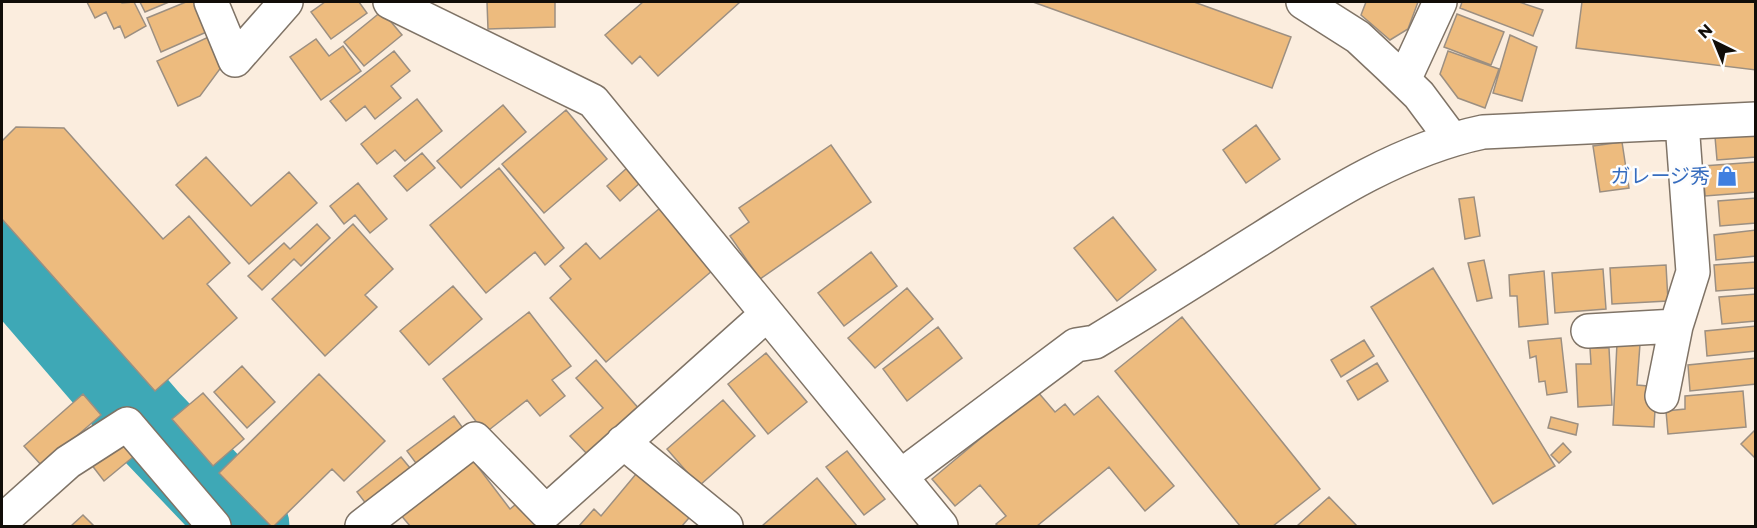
<svg xmlns="http://www.w3.org/2000/svg" width="1757" height="528" font-family="Montserrat,'Noto Sans JP',sans-serif">
  <style>
    .lines { fill: none; stroke-linecap: round; stroke-linejoin: round }
    .river { stroke: #3ea8b6; stroke-width: 87 }
    .building { fill: #edbb7e; stroke: #9c8f81; stroke-width: 1.5 }
    .minor-casing { stroke: #7f7366; stroke-width: 36 }
    .minor { stroke: #fff; stroke-width: 33 }
    .labels { text-anchor: middle; stroke-width: 5; stroke-linejoin: round; paint-order: stroke }
    .shop-label { font-size: 20px; fill: #366cbe; stroke: #fdfdfd; text-anchor: end }
  </style>
  <rect width="100%" height="100%" fill="#fbedde"/>
  <g class="lines">
    <path class="river" d="M2 254 147 422 246 526"/>
  </g>
  <path class="building" d="M87 2H121L122 3 134 2 146 26 125 38 120 26 114 29 106 12 95 18Z
    M140 2H169L145 12Z
    M186 2H199L211 30 161 52 147 18Z
    M325 2H359L367 13 331 39 311 12Z
    M487 2H555V27L488 29Z
    M643 2H740L658 76 640 56 632 64 605 35Z
    M1033 2H1194L1291 37 1272 88Z
    M1366 2H1418L1408 29 1390 40 1361 15Z
    M1462 2H1519L1543 10 1533 36 1460 8Z
    M1582 2H1756V70L1576 48Z
    M382 11 402 35 364 66 344 42Z
    M1457 14 1504 32 1491 65 1444 47Z
    M217 33 228 58 200 96 178 106 157 61Z
    M1510 35 1537 47 1522 101 1493 93Z
    M316 39 329 56 343 46 361 71 321 100 290 57Z
    M394 51 410 71 391 86 401 98 375 119 365 106 346 121 330 101Z
    M1448 51 1499 69 1485 108 1458 98 1440 74Z
    M417 99 442 131 405 161 395 150 377 164 361 144Z
    M503 105 526 132 461 188 437 161Z
    M566 110 607 159 544 213 502 164Z
    M1256 125 1280 159 1246 183 1223 150Z
    M16 127 64 128 163 239 189 216 230 263 207 284 237 318 155 391 2 219V141Z
    M1756 133V157L1717 160 1715 137Z
    M1622 142 1629 188 1600 192 1593 146Z
    M831 145 871 202 760 279 730 236 749 222 739 208Z
    M422 153 435 168 407 191 394 176Z
    M206 157 251 206 289 172 317 203 249 264 176 185Z
    M1756 162V192L1705 196 1703 166Z
    M628 167 641 182 620 201 607 186Z
    M499 168 564 248 545 265 535 252 486 293 430 225Z
    M358 183 387 219 370 233 355 215 344 224 330 206Z
    M1474 197 1480 236 1465 239 1459 199Z
    M1756 198V223L1720 226 1718 201Z
    M660 208 713 270 606 362 550 298 571 279 560 266 586 243 600 259Z
    M1113 217 1156 270 1117 301 1074 248Z
    M317 224 330 238 301 266 294 259 262 290 248 276 284 243 290 249Z
    M353 224 393 269 365 295 377 307 325 356 272 299Z
    M1756 230V256L1716 260 1714 235Z
    M871 252 897 286 844 326 818 293Z
    M1484 260 1492 298 1477 301 1468 263Z
    M1756 262V288L1716 291 1714 265Z
    M1666 265 1668 301 1612 304 1610 268Z
    M1433 268 1555 466 1493 504 1371 307Z
    M1603 269 1606 309 1555 313 1552 273Z
    M1544 271 1548 324 1519 327 1517 296H1510L1509 275Z
    M453 286 482 319 429 365 400 331Z
    M907 288 933 319 875 368 848 338Z
    M1756 294V321L1722 324 1719 297Z
    M529 312 571 366 552 380 565 396 540 416 527 400 485 433 443 379Z
    M1182 317 1320 489 1273 526H1240L1115 371Z
    M1756 326V351L1707 356 1705 331Z
    M938 327 962 358 907 401 883 369Z
    M1561 338 1567 392 1547 395 1545 381 1539 382 1536 356 1530 358 1528 341Z
    M1364 340 1374 356 1341 377 1331 360Z
    M1617 343 1640 344 1637 385 1648 386 1656 393 1654 427 1613 425Z
    M1590 348H1609L1612 405 1578 407 1576 364H1591Z
    M766 353 807 402 768 434 728 384Z
    M1756 358V384L1690 391 1688 365Z
    M596 360 641 411 589 456 570 436 603 408 576 378Z
    M1377 363 1388 381 1358 400 1347 381Z
    M242 366 275 402 247 428 214 392Z
    M319 374 385 441 344 481 332 469 274 526H271L219 473Z
    M1037 391 1055 412 1065 404 1074 415 1098 396 1174 486 1145 511 1109 467 1037 526H998L996 524 1006 516 980 485 955 506 932 479Z
    M1743 391 1746 427 1668 434 1666 411 1685 409V396Z
    M203 393 244 439 213 466 172 419Z
    M83 394 101 415 42 466 24 446Z
    M723 400 755 436 699 486 667 449Z
    M454 416 468 435 421 470 407 451Z
    M1551 417 1578 424 1576 435 1548 428Z
    M1756 429V459L1741 444Z
    M125 435 139 452 104 481 91 464Z
    M1563 443 1571 452 1559 463 1551 455Z
    M847 451 885 499 864 515 826 467Z
    M401 457 415 474 370 509 357 492Z
    M472 459 510 509 521 500 541 526H410L400 514Z
    M641 468 694 512 682 526H579L594 509 601 516Z
    M817 478 857 526H762Z
    M1329 497 1357 526H1297Z
    M83 515 94 526H71Z"/>
  <g class="lines">
    <g class="minor-casing">
      <path id="minor" d="M211 2 235 60 286 2
        M390 2 593 101 941 526
        M1303 2 1358 37 1389 66 1419 95 1451 138
        M1404 80 1440 2
        M1588 331 1676 326 1693 272 1682 123
        M1662 396 1676 326
        M623 442 726 526
        M901 476 1076 345 1095 342C1151 308 1206 273 1262 238 1331 194 1402 149 1483 132L1756 119
        M2 521 68 462 127 424 214 526
        M362 526 475 439 546 512 766 315"/>
    </g>
    <use href="#minor" class="minor"/>
  </g>
  <defs>
    <g id="shop-bare" transform="scale(1.62)"><path d="M-5-2.5h2.3a2.7 3.5 0 0 1 5.4 0H5L5.5 6h-11ZM-1.5-2.5h3a1.5 2.3 0 0 0-3 0Z" fill="#3f7fe0" stroke="#fdfdfd" stroke-width="2.5" paint-order="stroke"/></g>
  </defs>
  <g fill-rule="evenodd">
    <use href="#shop-bare" x="1727" y="176"/>
  </g>
  <g class="labels">
    <g class="shop-label">
      <text x="1710" y="183">ガレージ秀</text>
    </g>
  </g>
  <rect width="1757" height="528" fill="none" stroke="#110d08" stroke-width="6"/>
  <g transform="translate(1715 42) rotate(317)" stroke="#fdfdfd" stroke-width="4.5" paint-order="stroke">
  <path d="M0-4.5L10 22L0 15L-10 22Z" fill="#110d08"/>
  <text y="-9" font-size="16" font-weight="bold" text-anchor="middle" fill="#110d08">N</text>
  </g>
</svg>
